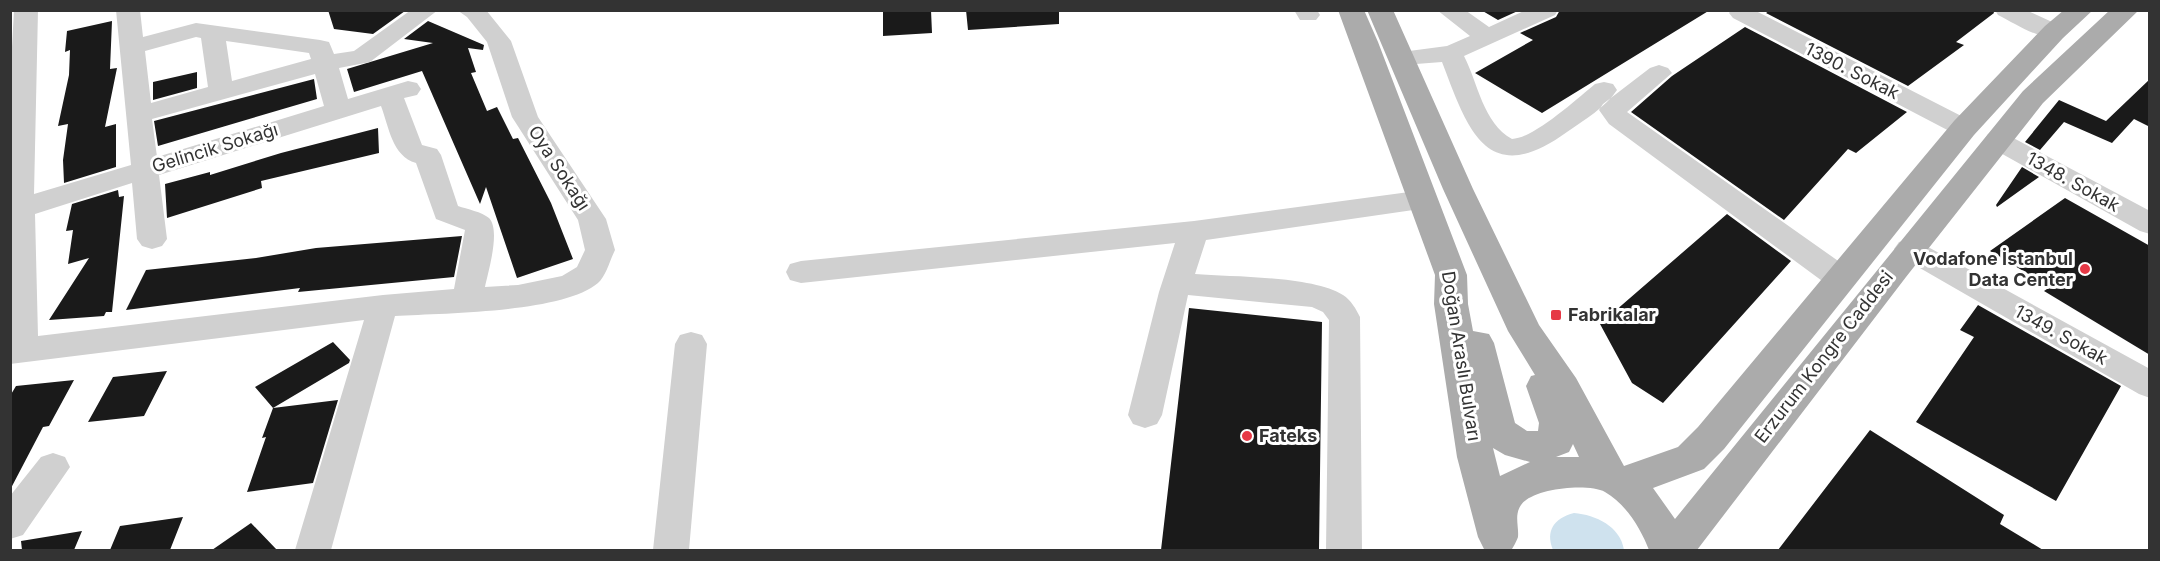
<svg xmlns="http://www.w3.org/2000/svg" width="2160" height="561" font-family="Inter,sans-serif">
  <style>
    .water { fill: #cfe2ee }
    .building { fill: #1a1a1a }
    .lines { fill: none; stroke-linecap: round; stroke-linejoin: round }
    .minor { fill: #d0d0d0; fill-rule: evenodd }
    .major { fill: #ababab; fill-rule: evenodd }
    .poi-dot { fill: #e63946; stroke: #fff; stroke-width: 2 }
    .labels { text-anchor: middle; stroke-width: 6; stroke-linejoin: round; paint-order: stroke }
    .street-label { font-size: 18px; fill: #333; stroke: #fff }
    .poi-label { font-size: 18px; font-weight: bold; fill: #333; stroke: #fff; text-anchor: start }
  </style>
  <rect width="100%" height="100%" fill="#fff"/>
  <path class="water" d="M1574 513C1596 515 1620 526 1624 550H1553C1545 531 1554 518 1574 513Z"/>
  <path class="building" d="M328 10H403L405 11 373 34 334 29Z
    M883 10H931L932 33 883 36Z
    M966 10H1059V24L968 30Z
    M1481 10H1520L1498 20Z
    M1560 10H1710L1542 113 1475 73 1533 40 1520 33 1556 17Z
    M1770 10H1993L1994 13 1956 42 1964 45 1908 86 1766 13Z
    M112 21 110 69 117 68 105 127 116 124V167L64 183 63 160 68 124 58 126 69 75 70 50 65 52 67 31Z
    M428 21 484 45 483 50 468 48 476 72 471 73 487 111 497 107 513 139 518 138 551 203 573 259 517 278 486 187 480 204 422 71 354 92 347 69 433 43 404 39Z
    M1745 27 1907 112 1856 153 1848 149 1784 220 1631 112 1672 76Z
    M197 72V88L153 100V82Z
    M314 79 317 99 158 146 154 121Z
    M2150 79V127L2134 119 2112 143 2064 122 2040 150 2025 142 2059 100 2106 121Z
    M378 128 379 153 261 181 262 188 167 218 165 184 210 172V175L281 153Z
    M2022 167 2039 177 1997 207 1996 205Z
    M118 190 119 197 124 196 112 312H106L104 316 49 320 89 258 68 264 73 230 66 231 72 204Z
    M2065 198 2150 246V355L2044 291 2050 287 1990 251Z
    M1727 214 1791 261 1663 403 1632 383 1600 324Z
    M462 236 454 277 298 292 300 288 126 310 146 270 256 258 316 248Z
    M1978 305 2121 386 2056 501 1916 422 1974 337 1960 330Z
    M1189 308 1322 322 1319 550H1161Z
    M333 342 350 360 349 363 273 408 255 387Z
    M167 371 144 416 88 422 113 377Z
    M74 380 49 426 43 427 10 490V396L16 386Z
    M338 400 313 483 247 492 266 437 262 438 273 408Z
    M1870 430 2004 515 2000 524 2043 550H1778Z
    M183 517 170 550H110L120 526Z
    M251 523 277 550H212Z
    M82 531 74 550H22L21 541Z"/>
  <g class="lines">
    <path class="minor" d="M14 10H38L34 194 131 165 116 10H140L143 37 196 23 320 40 329 42 334 54 354 51 411 10H438L370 62 339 68 348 99 408 81 417 83 421 89 417 95 404 98 422 145 437 149 441 155 458 206C467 209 482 212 489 218 501 230 488 272 485 287L518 285 562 276 577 267 585 250 578 220 512 117 487 42 467 17 457 10H486L511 41 538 117 606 219 615 250C610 260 606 276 598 283 563 313 444 313 395 316L331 550H295L364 320 10 364V84ZM196 37 201 38 208 87 151 103 145 51ZM226 41 309 53 311 59 232 81ZM315 74 324 106 157 157 152 119ZM381 106C389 127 392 156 416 163L436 219 465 230 454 289 383 295 38 336 35 214 132 183 137 239 142 246 152 249 162 246 167 239 159 175Z
      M1294 10H1317L1320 15 1316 20H1300Z
      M1437 10H1465L1489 27 1526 10H1558L1555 15 1464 56C1478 83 1483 123 1512 139 1533 139 1578 98 1595 84L1604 82 1613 84 1617 90C1606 107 1584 120 1567 132 1487 190 1468 130 1442 62L1403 65 1394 63 1391 58 1394 53 1447 46 1470 36Z
      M1731 10H1754L1973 122 1977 128 1973 134 1964 136 1955 134 1733 18 1729 13Z
      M1995 10H2026L2063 27 2066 32 2063 37C2042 42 2016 24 1998 15Z
      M1659 65 1668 68 1672 73 1627 112 1851 270 1855 278 1851 286 1840 289 1829 286 1609 124 1599 110 1603 104 1650 68Z
      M1997 131 2006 134 2150 211V234L2140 231 1988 146 1984 140 1988 134Z
      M1424 190 1434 193 1438 200 1434 207 1206 240 1195 274C1233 277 1313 276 1343 295 1351 300 1356 309 1360 317L1362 550H1326L1329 320 1323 312 1312 307 1188 295 1162 415 1157 424 1145 428 1133 424 1128 415 1159 292 1175 243 801 283 790 280 786 272 790 264 801 261 1194 221Z
      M1909 239 1919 242 2150 369V398L2139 394 1899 256 1894 249 1899 242Z
      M691 332 702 335 707 344 689 550H653L675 344 680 335Z
      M53 453 65 457 70 467 23 535 10 539V496L41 457Z"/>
    <path class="major" d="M1338 10H1364L1378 42 1467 275 1468 304 1473 331 1489 334 1494 343 1515 423 1527 431H1538L1539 423 1526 386 1531 376 1535 375 1508 331 1443 189 1367 10H1393L1473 189 1539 325 1576 378 1624 466 1678 447 1698 427 1954 121 2045 26 2064 10H2093L2063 38 1974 135 1724 449 1704 469 1653 488 1675 519 2023 91 2110 10H2139L2043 103 1906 277 1697 550H1649C1641 529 1626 504 1605 492 1588 483 1533 488 1521 505 1514 515 1519 526 1518 537 1517 540 1514 546 1512 549H1484L1478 537 1457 457 1434 304 1435 275ZM1573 444 1579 457H1556L1569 452ZM1493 448 1505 455 1530 462 1500 476Z"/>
  </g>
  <g class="poi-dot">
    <circle cx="2085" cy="269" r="6"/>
    <rect x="1550" y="309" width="12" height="12" rx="3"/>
    <circle cx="1247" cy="436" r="6"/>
  </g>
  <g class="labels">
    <g class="street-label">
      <text transform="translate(1852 71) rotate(27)" y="6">1390. Sokak</text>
      <text transform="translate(215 148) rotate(-17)" y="6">Gelincik Sokağı</text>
      <text transform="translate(559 168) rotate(57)" y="6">Oya Sokağı</text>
      <text transform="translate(2073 182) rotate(29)" y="6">1348. Sokak</text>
      <text transform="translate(2061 335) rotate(29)" y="6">1349. Sokak</text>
      <text transform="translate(1461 356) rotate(81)" y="6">Doğan Araslı Bulvarı</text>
      <text transform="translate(1824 357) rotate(-52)" y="6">Erzurum Kongre Caddesi</text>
    </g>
    <g class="poi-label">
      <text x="2073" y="265" text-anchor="end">Vodafone İstanbul<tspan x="2073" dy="21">Data Center</tspan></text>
      <text x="1568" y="321">Fabrikalar</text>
      <text x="1259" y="442">Fateks</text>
    </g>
  </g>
  <rect width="2160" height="561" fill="none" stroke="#333333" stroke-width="24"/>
</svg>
